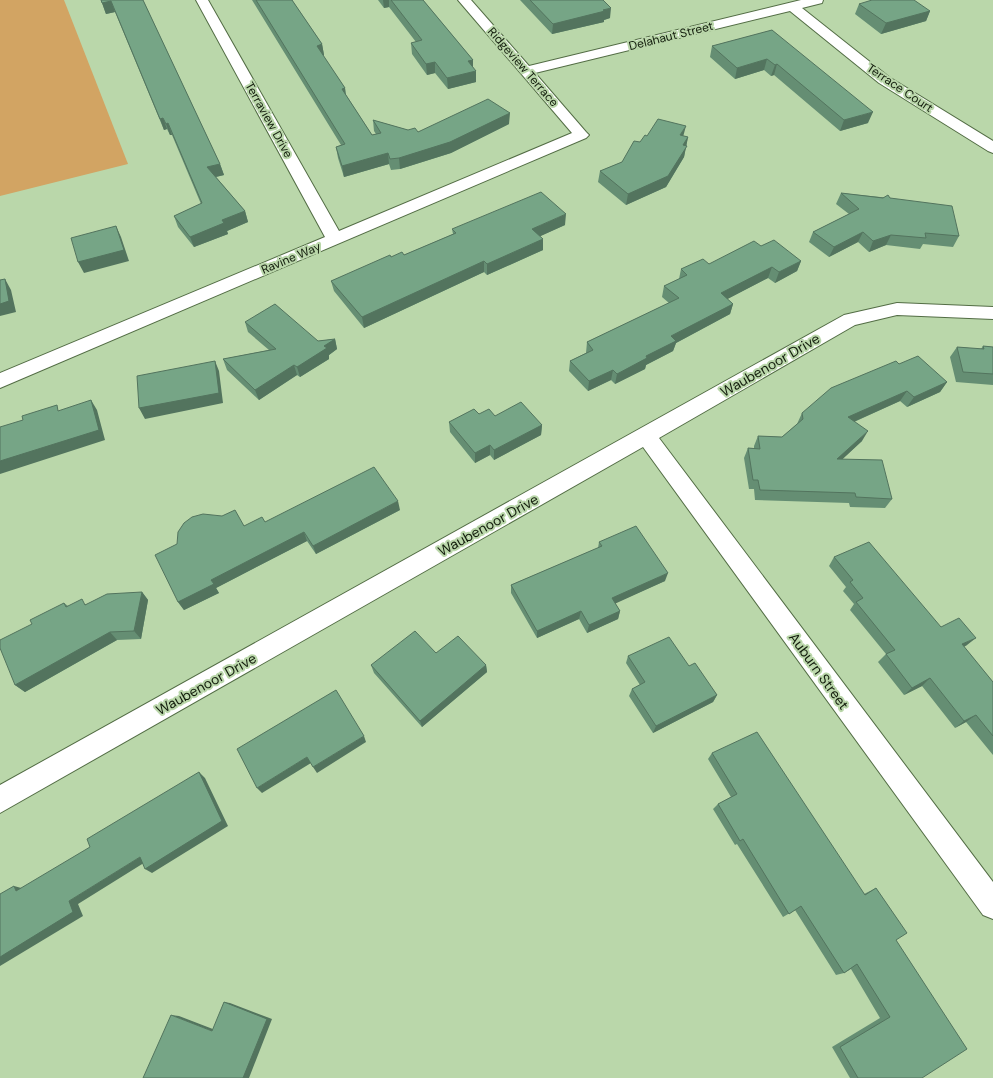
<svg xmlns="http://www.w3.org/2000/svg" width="993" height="1078" font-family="'DM Sans',sans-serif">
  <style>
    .green { fill: #d2a463 }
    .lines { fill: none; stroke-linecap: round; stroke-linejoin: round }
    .minor-casing { stroke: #536d45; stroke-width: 2 }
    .minor { fill: #fff; fill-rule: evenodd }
    .wall { fill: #658e73 }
    .shaded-wall { fill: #53745e }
    .building { fill: #76a586; stroke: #53745e }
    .labels { text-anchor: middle; stroke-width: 4; stroke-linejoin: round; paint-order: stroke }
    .far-street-label { font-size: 12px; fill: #121c0c; stroke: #bad7aa }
    .street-label { font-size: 14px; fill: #121c0c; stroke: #bad7aa }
  </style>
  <rect width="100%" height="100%" fill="#bad7aa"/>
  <path class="green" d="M0 0H64L128 164 0 196Z"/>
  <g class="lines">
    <g class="minor-casing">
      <path id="minor" d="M196 0H208L339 231 572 133 458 0H471L529 66 801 0H823L822 3 802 8 889 77 993 141V153L988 151 879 83 790 11 535 73 586 132 589 135 586 138 0 388V373L325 237Z
        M897 303 993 307V319L897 315 855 325 659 438 993 882V919L983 915 643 447 0 813V785L844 315Z"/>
    </g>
    <use href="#minor" class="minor"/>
  </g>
  <path class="wall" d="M101 0H143L220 164 224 175 216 177 245 211 248 222 227 231 228 234 194 247 178 227 174 216 201 204 172 135H170L167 129 164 130 115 12 106 14Z
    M252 0H292L322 44 324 55 323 56 345 88 346 95 372 135 376 134 374 131 373 120 408 130 418 132 509 124 451 153 400 169 391 170 389 164 344 177 338 158 336 147 341 145Z
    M378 0H423L473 60V67L476 82 448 89 435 73 427 75 412 54 411 43 416 42 389 7 384 8Z
    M520 0H603L610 18 604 20V22L552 34Z
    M859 4 930 11 926 21 881 34 855 14Z
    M772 30 868 123 840 131 774 75 771 76 764 70 735 79 710 57 712 46Z
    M647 136H683L688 137 684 157 666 187 626 205 598 182 600 171 622 162 640 142Z
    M841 193 890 198 959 236 953 247 923 244 920 249 886 245 869 252 858 242 829 257 809 242 813 232 849 214 836 204Z
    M565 225 540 236 543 250 487 275 484 272 364 328 334 291 331 281 391 257 404 255 453 234 452 229Z
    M761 246 801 261 797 271 775 283 768 278 727 299 733 304 730 314 676 343 673 351 646 365 645 369 615 384 611 380 588 391 569 371 570 361 586 353 587 342 669 303 662 297 664 286 679 279 681 269 709 264Z
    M245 322 318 341 335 339 337 349 329 355V359L300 377 297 375 259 400 227 370 223 359 269 350 248 332Z
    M983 346 993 347V385L956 382 950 357 957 347 981 349Z
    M899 364 947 382 940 392 907 407 900 401 854 422 862 441 842 459 892 499 885 508 850 507 849 503 755 500 754 489H749L744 458 748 448H754V446L758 436 782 437 797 424 802 413Z
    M479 414 495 416 542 425 541 435 494 460 490 455 475 463 450 432 449 422Z
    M400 510 316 554 307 541 216 588 219 593 184 610 178 602 177 544 222 516 244 526 265 522Z
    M599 542 665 581 615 603 620 611 618 619 587 633 579 619 537 638 511 593V585L598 548Z
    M834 557 941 627 967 645 964 647 993 682V755L966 722 955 728 922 686 904 695 878 662 886 654 850 610 854 604 843 591 846 587 829 566Z
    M142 592 148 600 141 639 117 640 25 692 15 685 32 624 64 603 68 606 87 604Z
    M436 653 486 665 487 672 422 727 374 673 371 665Z
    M628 656 689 666 717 695 713 702 653 733 629 696 632 689 640 685 626 663Z
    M712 753 864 894 876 888 896 940 922 1078H850L832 1047 880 1018 851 969 844 973 836 975 795 910 783 917 737 844 735 845 713 809 718 804 731 797 708 759Z"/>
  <path class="shaded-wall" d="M383 0H389V7L384 8Z
    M111 1 115 12 106 14 102 3Z
    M611 8 610 18 604 20V22L552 34 553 24Z
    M930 11 926 21 881 34 886 23Z
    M322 44 324 55 319 57 317 46Z
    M767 59 764 70 735 79 737 68Z
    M473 60V71L468 61Z
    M435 62V73L427 75 426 64Z
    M777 64 774 75 771 76 775 65Z
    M476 71V82L448 89 447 78Z
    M345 88 346 99 342 89Z
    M873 112 868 123 840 131 844 120Z
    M510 113 509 124 451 153 400 169 399 158Z
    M163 118 167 129 164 130 160 119Z
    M168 123 172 135H170L166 124Z
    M686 126 683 137 680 135Z
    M688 137 684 157 666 187 626 205 628 194 683 145Z
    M388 153 389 164 344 177 342 166Z
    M220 164 224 175 211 178 207 167Z
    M245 211 248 222 227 231 228 234 194 247 190 237 222 220Z
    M566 214 565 225 532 240V229Z
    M116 226 121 237 129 261 84 273 78 262Z
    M863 232 858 242 829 257 834 247Z
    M891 235 886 245 869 252 873 241Z
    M543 239V250L487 275V264Z
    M484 261V272L364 328 362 317Z
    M801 261 797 271 775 283 779 272Z
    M772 267 768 278 718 304 721 293Z
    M5 279 11 290 16 312 0 316V304Z
    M733 304 730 314 676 343 673 351 646 365 645 369 615 384 617 374 646 356 671 336Z
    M335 339 337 349 329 355V359L300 377 297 367 324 346Z
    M215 361 219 371 223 403 145 419 139 408Z
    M294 365 297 375 259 400 255 390Z
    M613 370 611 380 588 391 589 381Z
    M947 382 940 392 907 407 914 397Z
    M907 391 900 401 842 427 848 417Z
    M91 400 97 410 105 440 0 474V461Z
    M542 425 541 435 494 460V450Z
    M868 431 862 441 832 469 837 459Z
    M490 445V455L475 463V453Z
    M398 501 400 510 316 554 313 546Z
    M304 532 307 541 216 588 219 593 184 610 178 602 211 580Z
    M668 573 665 581 610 606 612 598Z
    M142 592 148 600 141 639 134 631Z
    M581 611 579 619 537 638V631Z
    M620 611 618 619 587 633 589 625Z
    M110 632 117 640 25 692 15 685Z
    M976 638 967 645 953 652 962 644Z
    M486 665 487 672 422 727 420 721Z
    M930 678 922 686 904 695 912 688Z
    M717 695 713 702 653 733 656 726Z
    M976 715 966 722 955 728 964 721Z
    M364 736 366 742 317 773 313 767Z
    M307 757 311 763 262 793 257 788Z
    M199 772 205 778 228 826 152 873 145 869Z
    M140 857 147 861 78 904 83 916 0 966V957L69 901Z
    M14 886 25 889 16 891Z
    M224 1002 230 1003 272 1019 249 1078H243Z
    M171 1015 179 1016 218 1031H212Z"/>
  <path class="building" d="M101 0H143L220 164 207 167 245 211 222 220 224 223 190 237 174 216 202 203 168 123 166 124 163 118 160 119 111 1 102 3Z
    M256 0H292L322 44 317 46 345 88 342 89 372 135 381 133 373 120 408 130 415 128 418 132 488 99 510 113 450 142 399 158 390 159 388 153 342 166 336 147 345 144Z
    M391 0H423L473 60 468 61 476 71 447 78 435 62 426 64 411 43 422 40Z
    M530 0H603L611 8 603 10 605 11 553 24Z
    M872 0H914L930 11 886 23 859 4Z
    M772 30 873 112 844 120 777 64 775 65 767 59 737 68 712 46Z
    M658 119 686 126 680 135 688 137 683 145 687 146 668 176 628 194 600 171 622 162 634 141 640 142 645 135 647 136Z
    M541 192 566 214 532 229 543 239 487 264 484 261 362 317 331 281 390 255 391 257 402 252 404 255 456 233 452 229Z
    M841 193 883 198 888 195 890 198 952 206 959 236 925 233 926 238 891 235 873 241 863 232 834 247 813 232 859 209Z
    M116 226 124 250 78 262 71 238Z
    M774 240 801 261 779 272 772 267 721 293 733 304 671 336 676 341 646 356 647 358 617 374 613 370 589 381 570 361 593 350 587 342 679 298 664 286 687 275 681 269 703 259 709 264 754 241 761 246Z
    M5 279 9 301 0 304V280Z
    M275 304 318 341 335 339 324 346 327 348 297 367 294 365 255 390 223 359 276 349 245 322Z
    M983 346 993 347V374L963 372 957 347 984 349Z
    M918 356 947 382 914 397 907 391 848 417 868 431 837 459 882 460 892 499 856 497 855 493 760 490 758 480H753L748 448 760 449 758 436 782 437 803 419 802 413 831 388 896 361 899 364Z
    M215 361 219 393 139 408 137 376Z
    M91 400 99 430 0 461V427L23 420 22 416 57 405 58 411Z
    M521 402 542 425 494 450 490 445 475 453 449 422 474 409 479 414 489 409 495 416Z
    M374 467 398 501 313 546 304 532 211 580 214 584 178 602 155 555 177 544 178 532 184 523 192 517 203 514 222 516 235 510 244 526 262 517 265 522Z
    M636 526 668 573 612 598 620 611 589 625 581 611 537 631 511 585 602 546 599 542Z
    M869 542 941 627 959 618 976 638 962 644 993 682V736L976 715 964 721 930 678 912 688 886 654 895 650 856 602 863 598 850 582 853 580 834 557Z
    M142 592 134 631 110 632 15 685 0 648V640L32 624 30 620 64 603 66 607 82 599 85 605 107 594Z
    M415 631 436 653 458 636 486 665 420 721 371 665Z
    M669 637 689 666 695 663 717 695 656 726 632 689 645 682 628 656Z
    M336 690 364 736 313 767 307 757 257 788 237 749Z
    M757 732 865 895 876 888 907 933 896 940 967 1049 922 1078H858L840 1047 890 1017 857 964 844 973 801 906 789 914 743 839 740 841 718 804 737 794 712 753Z
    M199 772 222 821 145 869 140 857 69 901 73 912 0 957V894L14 886 16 891 90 847 87 839Z
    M224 1002 267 1019 243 1078H143L171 1015 212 1031Z"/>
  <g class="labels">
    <g class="far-street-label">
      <text transform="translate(671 36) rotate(-14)" y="4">Delahaut Street</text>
      <text transform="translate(523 67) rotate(49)" y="4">Ridgeview Terrace</text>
      <text transform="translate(900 88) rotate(34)" y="4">Terrace Court</text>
      <text transform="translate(269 120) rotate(61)" y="4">Terraview Drive</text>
      <text transform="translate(291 258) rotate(-23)" y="4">Ravine Way</text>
    </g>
    <g class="street-label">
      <text transform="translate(770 365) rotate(-30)" y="5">Waubenoor Drive</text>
      <text transform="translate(488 525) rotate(-29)" y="5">Waubenoor Drive</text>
      <text transform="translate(819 671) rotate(54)" y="5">Auburn Street</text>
      <text transform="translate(206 684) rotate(-29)" y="5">Waubenoor Drive</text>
    </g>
  </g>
</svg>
